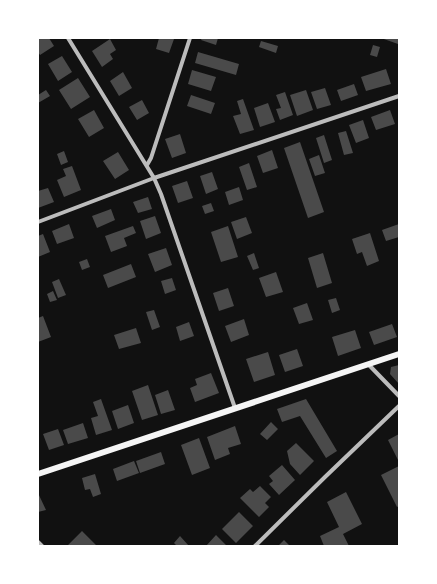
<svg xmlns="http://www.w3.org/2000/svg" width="437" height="584" font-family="Barlow,sans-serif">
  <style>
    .building { fill: #4a4a4a }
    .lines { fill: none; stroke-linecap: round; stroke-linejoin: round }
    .minor { stroke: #bcbcbc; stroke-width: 4 }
    .secondary { stroke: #f5f5f5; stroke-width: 6 }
  </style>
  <rect width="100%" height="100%" fill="#111"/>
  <path class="building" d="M38 38H49L54 46 40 55 38 52Z
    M159 38 174 39 169 53 156 49Z
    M202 38H218L216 45 201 40Z
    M381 38H399V39L398 44Z
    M110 39 116 50 110 54 113 59 102 67 92 51Z
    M261 41 278 46 276 53 259 47Z
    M373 45 380 47 377 57 370 55Z
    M198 52 239 64 236 75 195 63Z
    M62 56 72 72 58 81 48 64Z
    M386 69 391 84 366 91 361 77Z
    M192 70 216 77 211 91 188 84Z
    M123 72 132 88 119 96 110 81Z
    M78 78 90 97 71 109 59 90Z
    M354 84 358 95 341 101 337 90Z
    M325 88 331 105 317 109 311 92Z
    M46 90 50 96 38 103V95Z
    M306 90 313 110 297 116 290 95Z
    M285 92 293 115 280 120 276 109 281 108 276 95Z
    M191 95 215 103 211 114 187 106Z
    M243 99 254 130 240 134 233 116 241 114 237 101Z
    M142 100 149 113 137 120 129 107Z
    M268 103 275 122 260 127 254 108Z
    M94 110 104 128 89 137 78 119Z
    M390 110 395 124 376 130 371 117Z
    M363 120 369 138 356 143 349 125Z
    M346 131 353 153 344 155 338 133Z
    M180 134 186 153 172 158 165 139Z
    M324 135 332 160 324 163 316 138Z
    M300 142 324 212 308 218 284 148Z
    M272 150 278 168 263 173 257 156Z
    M64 151 68 162 61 165 57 154Z
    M118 152 129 170 115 179 103 161Z
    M319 155 325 173 315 176 309 159Z
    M249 163 257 187 247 190 239 167Z
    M72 166 81 190 64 197 57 180 66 176 63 169Z
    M212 172 218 189 206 194 200 176Z
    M187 181 193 198 178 203 172 186Z
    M239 187 243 200 229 205 225 192Z
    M48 188 54 202 38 208V191Z
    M148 197 152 209 138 213 133 202Z
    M211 203 214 211 205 214 202 206Z
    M111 209 115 220 97 228 92 216Z
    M155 216 161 233 146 239 140 221Z
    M246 217 252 233 237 239 231 222Z
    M69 224 74 238 57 244 52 231Z
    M399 224V237L386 241 382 230Z
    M133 226 136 233 124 238 127 246 111 252 105 236Z
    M228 226 238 257 221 262 211 232Z
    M370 233 379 261 367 266 362 252 357 254 352 239Z
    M43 234 50 252 38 257V236Z
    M166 248 172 265 155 272 148 254Z
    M254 253 259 268 253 270 247 256Z
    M323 253 332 283 317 288 308 258Z
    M87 259 90 267 82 270 79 262Z
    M131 264 136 277 108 288 103 275Z
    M276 272 283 292 266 297 259 278Z
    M172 278 176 290 165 294 161 281Z
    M59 279 66 295 58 298 52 282Z
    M228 288 234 306 219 311 213 293Z
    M53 291 57 300 50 302 47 294Z
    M336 298 340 310 332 313 328 300Z
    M307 303 313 320 299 324 293 308Z
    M154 310 160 327 152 330 146 312Z
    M43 316 51 337 38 342V318Z
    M244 319 249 335 231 342 225 326Z
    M189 322 194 336 180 341 176 327Z
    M392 324 397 337 374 345 369 332Z
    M136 328 141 343 119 349 114 335Z
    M355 330 361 348 338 356 332 337Z
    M297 349 303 366 285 372 279 355Z
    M268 352 275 375 254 382 246 359Z
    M399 365V384L390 374 391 367Z
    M211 373 219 393 195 402 190 388 197 385 195 379Z
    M148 385 158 415 142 420 132 391Z
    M168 390 175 410 161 414 155 395Z
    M101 399 112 430 96 435 91 418 98 416 93 402Z
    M306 399 337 451 326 458 300 416 282 422 277 409Z
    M128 405 134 423 118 429 112 411Z
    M271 422 278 429 267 440 260 434Z
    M83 423 88 438 68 444 63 430Z
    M235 426 241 444 228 448 230 454 215 460 207 437Z
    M58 429 64 445 49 450 43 434Z
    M399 434V462L388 440Z
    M199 438 210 468 192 475 181 445Z
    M296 443 314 461 300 475 290 464 287 451Z
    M161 452 165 464 140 473 136 461Z
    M134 461 139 473 117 481 113 469Z
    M282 465 295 480 279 495 269 484 273 481 269 476Z
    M399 466V506L397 507 381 475Z
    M95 474 101 494 93 497 90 489 85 490 82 478Z
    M260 486 271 497 265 503 269 507 259 517 240 498 250 489 253 492Z
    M346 492 362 524 343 534 349 546H324L320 536 339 527 327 502Z
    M38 493 46 510 38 512Z
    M239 512 253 526 236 543 222 529Z
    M82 531 97 546H67Z
    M216 535 227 546H206Z
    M180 536 189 546H177L174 543Z
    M284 540 290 546H278Z"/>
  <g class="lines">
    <path class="minor" d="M68 38 154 178 161 194 235 408
      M147 165 151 158 190 38
      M38 222 154 178 399 96
      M368 364 399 396
      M38 542 42 546
      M255 546 325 477 399 406"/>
    <path class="secondary" d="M38 474 399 354"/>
  </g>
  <rect width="437" height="584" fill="none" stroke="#ffffff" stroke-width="78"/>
</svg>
